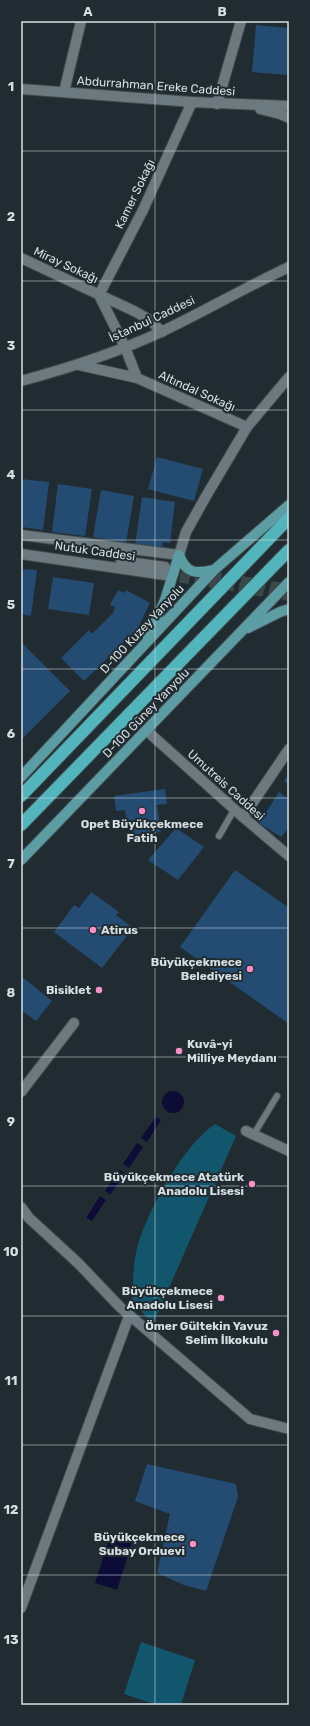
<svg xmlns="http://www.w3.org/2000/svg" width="310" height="1726" font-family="Rubik,sans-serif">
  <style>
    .green { fill: #12566d }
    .water { fill: #0c0c37 }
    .building { fill: #244b72 }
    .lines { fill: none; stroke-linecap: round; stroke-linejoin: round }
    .secondary-tunnel { stroke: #3b474b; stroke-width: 10; stroke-dasharray: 10 5; stroke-linecap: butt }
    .lane-casing { stroke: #3e494d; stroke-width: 8 }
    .street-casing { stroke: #3e494d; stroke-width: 12 }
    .secondary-casing { stroke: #3e494d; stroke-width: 12 }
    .primary-casing { stroke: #3e494d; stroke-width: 12 }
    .highway-casing { stroke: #3e494d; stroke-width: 14 }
    .lane { stroke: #6c7a80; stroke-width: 6 }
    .street { stroke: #6c7a80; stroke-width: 10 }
    .secondary { stroke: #6c7a80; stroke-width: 10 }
    .primary { stroke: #5c9da4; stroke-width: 10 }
    .highway { stroke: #52b5bc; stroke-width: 12 }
    .grid { fill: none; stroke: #d6dee1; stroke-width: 1; stroke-opacity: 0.55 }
    .poi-dot { fill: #fa8fc7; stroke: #202c31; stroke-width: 1.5 }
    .labels { text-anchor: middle; stroke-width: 4; stroke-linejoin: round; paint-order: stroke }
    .street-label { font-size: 12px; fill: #d6dee1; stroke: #202c31 }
    .poi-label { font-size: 12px; font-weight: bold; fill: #d6dee1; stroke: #202c31; text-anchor: end }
    .neatline { fill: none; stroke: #d6dee1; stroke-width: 1.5 }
    .grid-label { font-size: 13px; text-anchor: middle; font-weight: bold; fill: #d6dee1 }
  </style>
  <rect width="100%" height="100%" fill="#202c31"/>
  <path class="green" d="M215 1124 236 1136 153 1324 132 1301C133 1281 133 1257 140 1238 153 1202 184 1145 215 1124Z
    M141 1642 195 1660 181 1705H157L124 1694Z"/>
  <path class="water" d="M162 1102a11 11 0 1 1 22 0a11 11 0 1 1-22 0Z
    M156 1117 161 1120 147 1142 141 1138Z
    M137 1143 143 1147 129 1168 123 1164Z
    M119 1170 125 1173 110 1195 105 1191Z
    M100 1196 106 1200 92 1221 86 1218Z
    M110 1536 132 1543 117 1590 95 1583Z"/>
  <path class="building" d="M256 25 289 28V75L252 72Z
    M157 457 203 469 194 501 148 489Z
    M21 479 49 482 43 530 21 527Z
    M58 484 92 489 85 536 52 532Z
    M101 490 134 496 126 543 93 537Z
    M142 497 175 502 170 543 163 542 162 548 135 545Z
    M21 569 37 570 31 616 21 614Z
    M53 577 94 583 89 615 48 609Z
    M118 590 124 593 126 590 150 603 138 628 84 681 61 658 89 630 92 634 113 613 115 607 110 605Z
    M21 642 70 691 21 740Z
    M289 774V785L284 781Z
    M165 789 167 804 157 805 161 832 129 836 125 810 116 811 114 796Z
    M279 792 289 799V827L281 837 259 823Z
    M176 828 204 847 178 880 148 860Z
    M235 870 289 908V1024L180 947Z
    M91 892 119 912 116 915 133 928 102 968 54 932 74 905 79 908Z
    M21 976 52 1001 36 1021 21 1010Z
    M147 1464 236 1484 238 1497 206 1591 184 1585 157 1573 170 1514 135 1501Z"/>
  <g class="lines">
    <path class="secondary-tunnel" d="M167 568 289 589
      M165 575 289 596"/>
    <g class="lane-casing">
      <path id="lane" d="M219 836 234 810
        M254 1134 277 1096"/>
    </g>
    <g class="street-casing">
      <path id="street" d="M64 92 81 21
        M217 104 241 21
        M21 258 134 311 150 320 162 332
        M99 295 143 210 192 102
        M99 295 125 347 137 378
        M79 365 137 378 247 427
        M21 535 179 555
        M243 817 289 749
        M21 1092 74 1023
        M246 1131 289 1151
        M21 1608 129 1316"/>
    </g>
    <g class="secondary-casing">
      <path id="secondary" d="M21 89 192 102 289 106
        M260 109 280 114 289 118
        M21 381C69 368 116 353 161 332 205 311 246 287 289 267
        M21 554 165 575
        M179 555 186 532 205 498 247 427 289 377
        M121 561 165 567
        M147 731 243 817 289 856
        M21 1207 29 1218 78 1263 120 1307 250 1419 289 1429"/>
    </g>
    <g class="primary-casing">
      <path id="primary" d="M179 555C186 574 196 574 214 570
        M248 628 280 612 289 609
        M148 638 165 600 179 555
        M21 777 214 570 289 505
        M21 860 289 582"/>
    </g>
    <g class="highway-casing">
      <path id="highway" d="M21 796 289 518
        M21 825 289 550"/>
    </g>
    <use href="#lane" class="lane"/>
    <use href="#street" class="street"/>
    <use href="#secondary" class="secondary"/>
    <use href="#primary" class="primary"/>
    <use href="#highway" class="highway"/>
  </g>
  <path class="grid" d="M155 21V1705M21 151H289M21 281H289M21 410H289M21 540H289M21 669H289M21 798H289M21 928H289M21 1057H289M21 1186H289M21 1316H289M21 1445H289M21 1575H289"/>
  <g class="poi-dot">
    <circle cx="142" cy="811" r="4"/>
    <circle cx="93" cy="930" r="4"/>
    <circle cx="250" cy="969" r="4"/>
    <circle cx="99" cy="990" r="4"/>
    <circle cx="179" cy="1051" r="4"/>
    <circle cx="252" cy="1184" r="4"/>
    <circle cx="221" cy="1298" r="4"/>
    <circle cx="276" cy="1333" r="4"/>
    <circle cx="193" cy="1544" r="4"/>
  </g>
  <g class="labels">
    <g class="street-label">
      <text transform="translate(156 86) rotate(4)" y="4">Abdurrahman Ereke Caddesi</text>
      <text transform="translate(135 194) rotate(-64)" y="4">Kamer Sokağı</text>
      <text transform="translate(66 265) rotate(25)" y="4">Miray Sokağı</text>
      <text transform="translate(152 319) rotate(-25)" y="4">İstanbul Caddesi</text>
      <text transform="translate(197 391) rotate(24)" y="4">Altındal Sokağı</text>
      <text transform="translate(95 551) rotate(8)" y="4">Nutuk Caddesi</text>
      <text transform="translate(142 629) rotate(-47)" y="4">D-100 Kuzey Yanyolu</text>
      <text transform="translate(146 713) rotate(-46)" y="4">D-100 Güney Yanyolu</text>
      <text transform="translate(226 785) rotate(42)" y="4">Umutreis Caddesi</text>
    </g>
    <g class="poi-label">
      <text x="142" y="828" text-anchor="middle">Opet Büyükçekmece<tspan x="142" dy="14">Fatih</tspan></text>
      <text x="101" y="934" text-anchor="start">Atirus</text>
      <text x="242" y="966">Büyükçekmece<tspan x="242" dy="14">Belediyesi</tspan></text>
      <text x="91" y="994">Bisiklet</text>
      <text x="187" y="1048" text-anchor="start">Kuvâ-yi<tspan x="187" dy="14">Milliye Meydanı</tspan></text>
      <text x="244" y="1181">Büyükçekmece Atatürk<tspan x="244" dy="14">Anadolu Lisesi</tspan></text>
      <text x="213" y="1295">Büyükçekmece<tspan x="213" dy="14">Anadolu Lisesi</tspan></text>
      <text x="268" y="1330">Ömer Gültekin Yavuz<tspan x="268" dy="14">Selim İlkokulu</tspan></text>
      <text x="185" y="1541">Büyükçekmece<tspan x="185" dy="14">Subay Orduevi</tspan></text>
    </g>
  </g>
  <rect width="310" height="1726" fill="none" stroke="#202c31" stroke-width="44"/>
  <rect x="22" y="22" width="266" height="1682" class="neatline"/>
  <g class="grid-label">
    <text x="88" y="16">A</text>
    <text x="222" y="16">B</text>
    <text x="11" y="91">1</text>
    <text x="11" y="221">2</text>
    <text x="11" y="350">3</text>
    <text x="11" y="479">4</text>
    <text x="11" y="609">5</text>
    <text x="11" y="738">6</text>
    <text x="11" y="868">7</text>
    <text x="11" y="997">8</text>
    <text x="11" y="1126">9</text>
    <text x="11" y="1256">10</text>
    <text x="11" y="1385">11</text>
    <text x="11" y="1514">12</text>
    <text x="11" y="1644">13</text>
  </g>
</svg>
